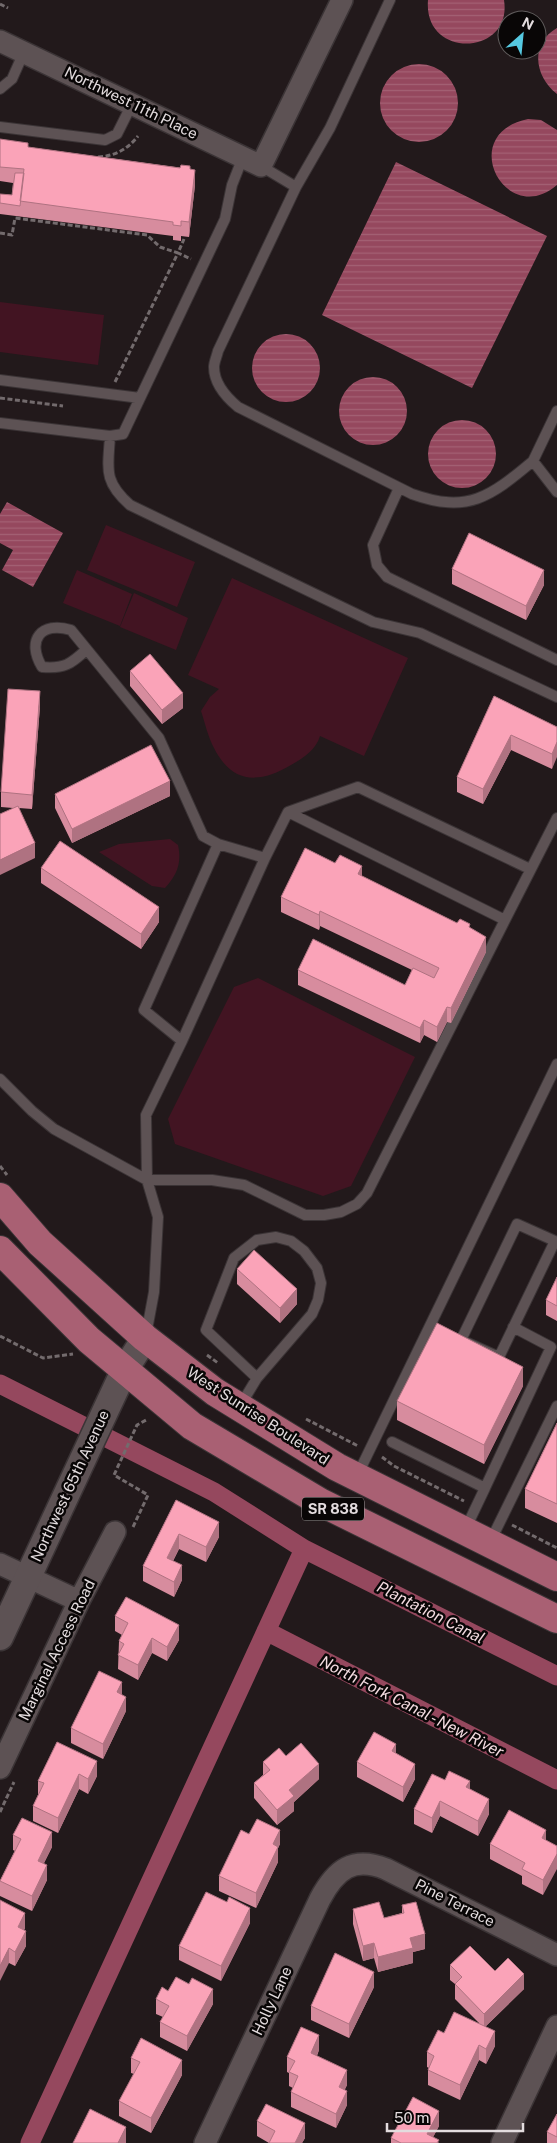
<svg xmlns="http://www.w3.org/2000/svg" width="557" height="2143" font-family="'Public Sans',sans-serif">
  <style>
    .green { fill: #421422 }
    .water { fill: url(#water-rules) }
    .lines { fill: none; stroke-linecap: round; stroke-linejoin: round }
    .canal { stroke: #95485e; stroke-width: 19 }
    .service-casing { stroke: #3b3436; stroke-width: 12 }
    .minor-casing { stroke: #3b3436; stroke-width: 24 }
    .tertiary-casing { stroke: #3b3436; stroke-width: 29 }
    .trunk-casing { stroke: #3b3436; stroke-width: 30 }
    .path { stroke: #736b6d; stroke-width: 3; stroke-dasharray: 5 2.5; stroke-linecap: butt }
    .service { stroke: #5d5254; stroke-width: 10 }
    .minor { stroke: #5d5254; stroke-width: 21 }
    .tertiary { stroke: #5d5254; stroke-width: 26 }
    .trunk { stroke: #a96073; stroke-width: 28 }
    .wall { fill: #d78c9e }
    .shaded-wall { fill: #af7281 }
    .building { fill: #faa3b8; stroke: #af7281 }
    .labels { text-anchor: middle; stroke-width: 5; stroke-linejoin: round; paint-order: stroke }
    .shield { fill: #090606; stroke: #a29c9d; stroke-width: 1 }
    .shield-label { font-size: 14px; font-weight: bold; fill: #e3dcde }
    .street-label { font-size: 15px; fill: #e3dcde; stroke: #090606 }
    .water-label { font-size: 16px; font-style: italic; fill: #f3dbe0; stroke: #090606 }
  </style>
  <defs>
    <pattern id="water-rules" width="6" height="5" patternUnits="userSpaceOnUse" patternTransform="scale(1.25)"><rect width="6" height="5" fill="#95485e"/><path d="M0 2.5h6" fill="none" stroke="#a46275"/></pattern>
  </defs>
  <rect width="100%" height="100%" fill="#22191b"/>
  <path class="green" d="M0 302 104 315 98 365 0 352Z
    M106 525 195 562 177 607 87 570Z
    M77 570 132 594 120 626 63 603Z
    M232 578 408 658 364 756 320 736C316 750 303 758 291 765 259 784 232 784 214 748 208 737 205 723 201 711L210 697 219 689 188 675Z
    M134 593 188 618 176 650 120 627Z
    M170 839 178 845C182 863 177 875 165 888L152 886 99 852 119 844Z
    M258 978 415 1057 351 1186 323 1196 175 1144 168 1119 234 987Z"/>
  <path class="water" d="M428 0H504C513 56 423 60 428 0Z
    M557 28V94C535 77 529 44 557 28Z
    M380 103a39 39 0 1 1 78 0a39 39 0 1 1-78 0Z
    M528 119 541 120 557 130V185C506 229 455 134 528 119Z
    M396 162 547 236 472 388 322 315Z
    M252 368a34 34 0 1 1 68 0a34 34 0 1 1-68 0Z
    M339 411a34 34 0 1 1 68 0a34 34 0 1 1-68 0Z
    M428 454a34 34 0 1 1 68 0a34 34 0 1 1-68 0Z
    M7 502 63 533 33 587 2 570 13 550 0 543V514Z"/>
  <g class="lines">
    <path class="canal" d="M0 1384 214 1492 304 1549 557 1676
      M266 1631 557 1780
      M30 2143 304 1549"/>
    <g class="service-casing">
      <path id="service" d="M0 89 12 79 24 52
        M0 127 105 140 117 134 132 104
        M261 166 296 187 218 351C217 356 214 362 214 367 214 383 226 397 238 407L412 494C468 514 490 497 533 461L557 492
        M296 187 330 128 390 0
        M0 380 140 398
        M0 423 110 436 123 434 225 219 232 185 243 157
        M110 436C108 469 103 481 130 505L373 622 420 633 557 697
        M533 461 557 411
        M399 488 373 545 377 565 387 577 557 660
        M86 650C71 664 64 669 42 667 26 640 41 621 71 630L159 738 203 836 218 844
        M288 812 505 920 557 818
        M182 1041 144 1010 218 844 265 858
        M0 1079 32 1111 54 1129 147 1180H212L244 1185 305 1215H324L341 1212 357 1204 367 1193 505 920
        M517 1224 555 1241 499 1357 461 1340Z
        M146 1335 154 1292 158 1217 147 1180 146 1115 182 1041 265 858 288 812 358 787 530 869
        M240 1406 257 1378 312 1314 318 1300 321 1283 317 1268 304 1251 291 1241 276 1237 257 1240 234 1258 206 1330 257 1378
        M392 1442 485 1488 465 1530
        M357 1476 557 1064
        M485 1488 551 1347 513 1327
        M490 1542 557 1406"/>
    </g>
    <g class="minor-casing">
      <path id="minor" d="M0 41 261 166 342 0
        M0 1564 79 1601
        M0 1768 79 1601 115 1532
        M205 2143 320 1899C336 1869 353 1856 386 1869L557 1955
        M502 2143 557 2026"/>
    </g>
    <g class="tertiary-casing">
      <path id="tertiary" d="M0 1637 124 1371 145 1338"/>
    </g>
    <g class="trunk-casing">
      <path id="trunk" d="M0 1197 40 1243 145 1338 215 1392 337 1467 557 1577
        M0 1250 89 1340 192 1426 320 1502 557 1619"/>
    </g>
    <path class="path" d="M0 4 8 8
      M98 157C115 156 128 149 138 136
      M0 233 12 235 15 218 147 235 160 247 178 253 184 239
      M115 382 178 253 191 259
      M0 398 63 406
      M0 1166 7 1175
      M0 1336 43 1358 73 1354
      M207 1355 218 1363
      M306 1419 358 1446
      M382 1457 394 1466 464 1501
      M512 1525 557 1548
      M133 1527 148 1495 114 1475 137 1425 148 1419
      M0 1812 14 1782"/>
    <use href="#service" class="service"/>
    <use href="#minor" class="minor"/>
    <use href="#tertiary" class="tertiary"/>
    <use href="#trunk" class="trunk"/>
  </g>
  <path class="wall" d="M0 139 28 147 190 169 195 185 189 237 181 236V241L173 240V236L0 214V194L12 195 13 183 0 181Z
    M452 569 544 585 526 620 452 584Z
    M130 671 183 708 162 724 130 686Z
    M494 696 557 727 552 769 511 750 483 804 457 792V777Z
    M40 706 32 809 19 808 35 858 13 808 1 807V792Z
    M55 794 170 796 72 843 55 808Z
    M335 863 457 923 470 928 486 952 451 1023 447 1022 437 1042 424 1035 420 1043 298 985V970L405 985 412 970 320 926 319 930 281 912V897Z
    M41 868 159 922 141 949 41 883Z
    M237 1269 297 1304 280 1323 237 1284Z
    M557 1277V1321L546 1315V1300Z
    M523 1386 484 1464 397 1420V1401Z
    M557 1423V1523L525 1508V1489Z
    M176 1500 219 1537 206 1562 179 1549 173 1561 182 1580 174 1597 143 1581V1566Z
    M115 1616 179 1640 167 1661 152 1653 138 1680 118 1669 119 1641 122 1635 115 1631Z
    M126 1711 103 1759 71 1743V1728Z
    M57 1742 97 1776 88 1794 79 1789 58 1833 33 1821V1806L38 1795V1781Z
    M396 1754 415 1779 403 1802 357 1777V1762Z
    M286 1756 319 1779 294 1802V1811L277 1825 254 1798V1783L263 1775V1762Z
    M445 1780 470 1789 489 1814 478 1836 440 1816 432 1833 414 1824V1809Z
    M546 1830 543 1895 522 1884V1876L490 1859V1844Z
    M249 1834 280 1844 278 1848V1862L256 1908 219 1891V1876Z
    M13 1835 52 1847 44 1863 47 1880 32 1911 0 1896V1881L15 1851 13 1850Z
    M0 1900 25 1928 24 1930 26 1946 15 1966 9 1963Z
    M227 1902 250 1923 221 1981 179 1960V1946Z
    M402 1905 425 1949 413 1952V1963L378 1972 374 1958 363 1961 353 1924V1909L384 1918 402 1913Z
    M450 1965 495 1971 524 1989 485 2027 495 2046 486 2064 479 2060 460 2100 428 2085V2070L429 2068 427 2067V2052L444 2033 479 2023 455 1999V1984L450 1980Z
    M374 1987 349 2038 311 2020V2006Z
    M168 1991 213 2004 187 2051 160 2037V2022L163 2017 156 2014V1999Z
    M319 2050 317 2056 347 2085 345 2089 347 2105 336 2128 291 2107V2092L293 2088 289 2086V2073L287 2072V2057Z
    M131 2058 182 2075 151 2133 119 2116V2101L134 2074 131 2073Z
    M557 2114V2143H547V2132Z
    M257 2121 305 2138 302 2143H269L257 2136Z
    M439 2126 433 2137 439 2143H391V2138Z"/>
  <path class="shaded-wall" d="M195 170V185L189 237V222Z
    M544 570V585L526 620V606Z
    M40 691V706L32 809V795Z
    M183 693V708L162 724V710Z
    M511 735V750L483 804V789Z
    M557 742V757L552 769V754Z
    M170 781V796L72 843V829Z
    M35 843V858L0 875V860Z
    M362 866V881L358 874Z
    M159 907V922L141 949V934Z
    M320 911V926L319 930V915Z
    M486 937V952L451 1023V1008Z
    M447 1007V1022L437 1042V1027Z
    M424 1020V1035L420 1043V1028Z
    M297 1289V1304L280 1323V1308Z
    M523 1367V1386L484 1464V1445Z
    M219 1522V1537L206 1562V1547Z
    M179 1534V1549L167 1573V1558Z
    M182 1565V1580L174 1597V1582Z
    M179 1625V1640L167 1661V1647Z
    M152 1638V1653L138 1680V1665Z
    M122 1682V1697L117 1692Z
    M126 1697V1711L103 1759V1744Z
    M396 1744V1759L392 1751Z
    M97 1761V1776L88 1794V1779Z
    M319 1764V1779L294 1802V1811L277 1825V1810L289 1790Z
    M415 1764V1779L403 1802V1787Z
    M79 1774V1789L58 1833V1818Z
    M470 1781V1796L466 1787Z
    M489 1799V1814L478 1836V1821Z
    M440 1801V1816L432 1833V1818Z
    M280 1830V1844L278 1848V1862L256 1908V1893L273 1844Z
    M546 1830V1845L542 1838Z
    M52 1832V1847L38 1875V1861Z
    M557 1854V1869L543 1895V1880Z
    M47 1865V1880L32 1911V1896Z
    M250 1908V1923L221 1981V1966Z
    M25 1913V1928L18 1942V1927Z
    M26 1931V1946L15 1966V1952Z
    M425 1934V1949L413 1952V1963L378 1972V1957L410 1938Z
    M374 1943V1958L363 1961V1946Z
    M9 1948V1963L0 1981V1966Z
    M374 1972V1987L349 2038V2024Z
    M524 1974V1989L484 2028V2014Z
    M213 1989V2004L187 2051V2036Z
    M495 2031V2046L486 2064V2049Z
    M319 2035V2050L311 2068V2053Z
    M479 2045V2060L460 2100V2085Z
    M182 2060V2075L151 2133V2118Z
    M347 2070V2085L339 2101V2087Z
    M347 2091V2105L336 2128V2114Z
    M439 2111V2126L430 2143 427 2134Z
    M305 2123V2138L302 2143H295Z
    M126 2127V2143H118Z"/>
  <path class="building" d="M0 139 28 143V147L180 168 181 165 190 166V169L195 170 189 222 181 221V226L173 225V222L20 201 24 169 0 167Z
    M15 173H24L20 206 0 203V194L12 195Z
    M469 533 544 570 526 606 452 569Z
    M150 654 183 693 162 710 130 671Z
    M8 689 40 691 32 795 1 792Z
    M494 696 557 727V742L552 754 511 735 483 789 457 777Z
    M151 745 170 781 72 829 55 794Z
    M18 806 35 843 0 860V814Z
    M60 841 159 907 141 934 41 868Z
    M305 848 335 863 340 855 362 866 358 874 457 923 460 919 470 924 469 927 486 937 451 1008 447 1007 437 1027 424 1020 420 1028 298 970 313 939 405 985 413 968 434 978 439 968 320 911 319 915 281 897Z
    M254 1250 297 1289 280 1308 237 1269Z
    M557 1277V1306L546 1300Z
    M437 1323 523 1367 484 1445 397 1401Z
    M557 1423V1504L525 1489Z
    M176 1500 219 1522 206 1547 179 1534 167 1558 182 1565 174 1582 143 1566Z
    M126 1597 179 1625 167 1647 152 1638 138 1665 118 1655 124 1644 119 1641 128 1623 115 1616Z
    M99 1671 122 1682 117 1692 126 1697 103 1744 71 1728Z
    M374 1732 396 1744 392 1751 415 1764 403 1787 357 1762Z
    M57 1742 97 1761 88 1779 79 1774 58 1818 33 1806 44 1783 38 1781Z
    M301 1743 319 1764 289 1790 294 1796 277 1810 254 1783 270 1770 263 1762 279 1748 286 1756Z
    M449 1771 470 1781 466 1787 489 1799 478 1821 440 1801 432 1818 414 1809 432 1774 445 1780Z
    M509 1810 546 1830 542 1838 557 1846V1854L543 1880 522 1869 525 1863 490 1844Z
    M22 1818 52 1832 38 1861 47 1865 32 1896 0 1881 21 1839 13 1835Z
    M257 1819 280 1830 273 1844 278 1847 256 1893 219 1876 241 1830 249 1834Z
    M206 1892 227 1902 229 1897 250 1908 221 1966 179 1946Z
    M0 1900 25 1913 18 1927 26 1931 15 1952 9 1948 0 1966Z
    M379 1902 384 1918 404 1913 402 1905 416 1902 425 1934 410 1938 413 1948 378 1957 374 1943 363 1946 353 1909Z
    M470 1946 495 1971 508 1958 524 1974 484 2014 455 1984 462 1977 450 1965Z
    M335 1953 374 1972 349 2024 311 2006Z
    M176 1977 189 1984 192 1978 213 1989 187 2036 160 2022 169 2006 156 1999 162 1987 168 1991Z
    M454 2012 495 2031 486 2049 479 2045 460 2085 428 2070 434 2056 427 2052 438 2030 444 2033Z
    M301 2027 319 2035 311 2053 347 2070 339 2087 347 2091 336 2114 291 2092 298 2076 289 2072 295 2061 287 2057Z
    M141 2038 182 2060 151 2118 119 2101 140 2062 131 2058Z
    M413 2097 439 2111 427 2134 439 2140 437 2143H401L391 2138Z
    M266 2104 305 2123 295 2143H269L275 2131 257 2121Z
    M90 2109 126 2127 118 2143H73Z
    M557 2114V2137L547 2132Z"/>
  <g class="labels">
    <rect class="shield" x="302" y="1497.5" width="62" height="23" rx="4"/>
    <g class="shield-label">
      <text x="333" y="1514">SR 838</text>
    </g>
    <g class="street-label">
      <text transform="translate(131 103) rotate(26)" y="5">Northwest 11th Place</text>
      <text transform="translate(258 1416) rotate(33)" y="5">West Sunrise Boulevard</text>
      <text transform="translate(70 1486) rotate(-65)" y="5">Northwest 65th Avenue</text>
      <text transform="translate(57 1650) rotate(-64)" y="5">Marginal Access Road</text>
      <text transform="translate(455 1903) rotate(27)" y="5">Pine Terrace</text>
      <text transform="translate(272 2001) rotate(-65)" y="5">Holly Lane</text>
    </g>
    <g class="water-label">
      <text transform="translate(431 1612) rotate(27)" y="6">Plantation Canal</text>
      <text transform="translate(412 1706) rotate(27)" y="6">North Fork Canal - New River</text>
    </g>
  </g>
  <g transform="translate(522 35) rotate(27)"><circle r="24" fill="#090606" stroke="#605c5c"/>
  <path d="M0-4L9 19L0 12L-9 19Z" fill="#56c9e1"/>
  <text y="-8" font-size="14" font-weight="bold" text-anchor="middle" fill="#e3dcde">N</text>
  </g>
  <path d="M387 2123v8h136v-8" fill="none" stroke="#e3dcde" stroke-width="2.5"/>
  <text x="394" y="2123" font-size="15" fill="#e3dcde" stroke="#090606" stroke-width="4" paint-order="stroke">50 m</text>
</svg>
